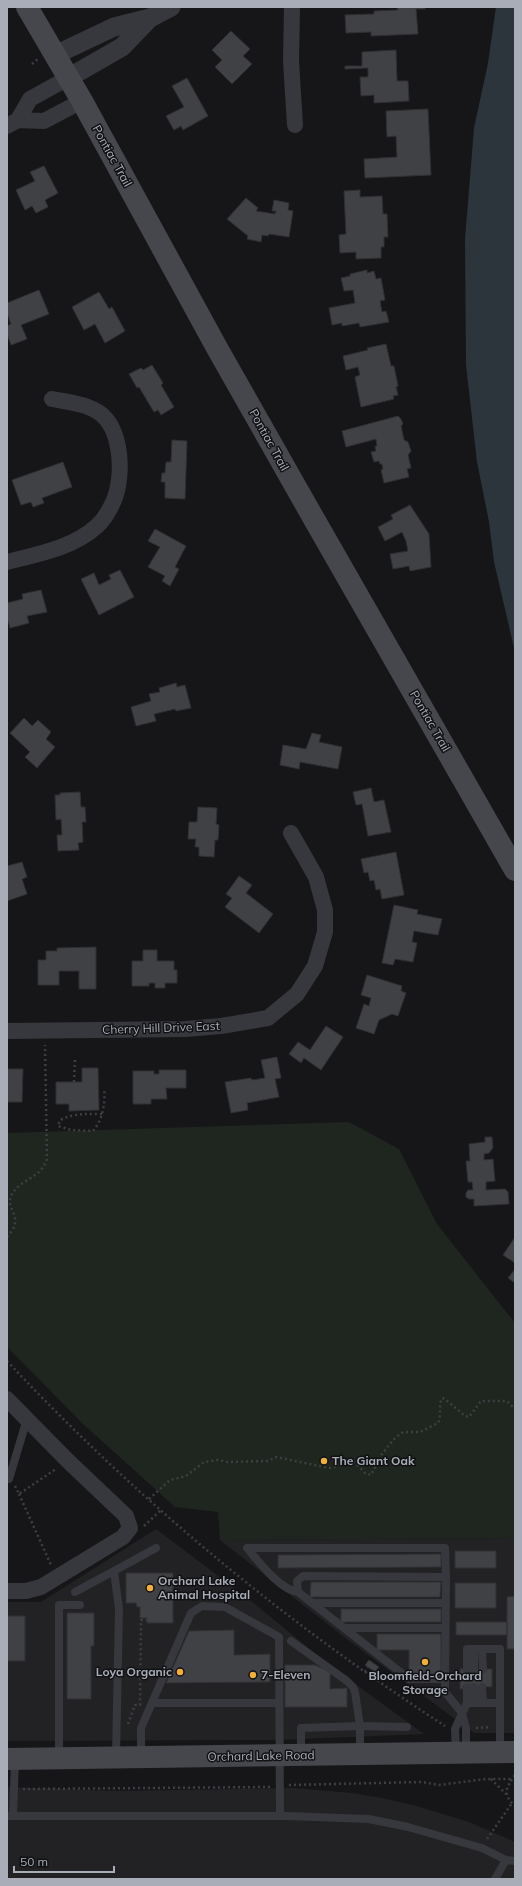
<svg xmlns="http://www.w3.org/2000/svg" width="522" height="1886" font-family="Mulish,sans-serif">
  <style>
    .built { fill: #222225 }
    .green { fill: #1e261f }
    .water { fill: #2c353c }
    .building { fill: #404145; stroke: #303034 }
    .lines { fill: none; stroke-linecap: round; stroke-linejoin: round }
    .path { stroke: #3d3f44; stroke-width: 2.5; stroke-dasharray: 2 3; stroke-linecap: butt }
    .service { stroke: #37383d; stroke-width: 8 }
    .minor { stroke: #37383d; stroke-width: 16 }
    .tertiary { stroke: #37383d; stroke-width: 19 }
    .secondary { stroke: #45474d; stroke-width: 22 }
    .poi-dot { fill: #f2b134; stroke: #111113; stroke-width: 1.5 }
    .labels { text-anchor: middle; stroke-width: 3; stroke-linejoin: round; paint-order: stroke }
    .street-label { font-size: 12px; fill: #a8adb8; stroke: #111113 }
    .poi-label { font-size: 12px; font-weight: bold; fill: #a8adb8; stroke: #111113; text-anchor: start }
  </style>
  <rect width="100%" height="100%" fill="#161618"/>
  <path class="built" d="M156 1529 245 1596 328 1664 424 1734 278 1740 7 1741V1602H41Z
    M515 1538V1733H474L349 1641 220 1540Z
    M7 1787 117 1791 294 1788 352 1793 382 1798 413 1805 469 1822 515 1842V1879H7Z"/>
  <path class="green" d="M349 1122 399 1149 437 1224 515 1323V1538L220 1540 218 1512 175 1507 83 1424 7 1347V1133Z"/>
  <path class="water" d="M496 7H515V652L494 562 489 522 477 462 466 365 465 239 474 128 488 63Z"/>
  <path class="building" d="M397 7H425V9H416L418 34 371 36V32L346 33 345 15 374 14V11L398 10Z
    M231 31 250 49 243 56 252 64 232 84 215 67 222 60 212 50Z
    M396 50 397 81H408L409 101 374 103V95L361 96 360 77H368V68L345 69V66H362V52Z
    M187 78 208 116 183 130 181 126 174 130 166 116 184 107 172 86Z
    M428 109 431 175 365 178 364 159 397 157 396 136 387 137 386 111Z
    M44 166 58 193 45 200 48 207 36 213 32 206 25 210 16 190 35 181 30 172Z
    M360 190V197L382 196 383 214H387L388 237H384V247H381V258L356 259V252L340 253 339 235 346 234 344 191Z
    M246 198 258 208 256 211 275 214 276 211H272L274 200 289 203 288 210 293 211 289 237 269 234 268 236 262 235 261 242 247 239 248 236 227 219Z
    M367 270V273L374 271 376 279 381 278 385 300 380 301 382 312 386 311 389 322 360 327 359 323 342 326V323L332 325 329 308 355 303 353 290 344 291 341 278 350 276V274Z
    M39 290 49 314 21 325 27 339 11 345 7 334V326L11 324 7 313V303Z
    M99 292 109 309 112 307 125 331 105 343 95 324 84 330 72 307Z
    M386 344 391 366H394L398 386 396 387 398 395 393 396 394 399 361 407 355 377 360 375 358 367 346 370 343 356 368 350 367 348Z
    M152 365 163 383 161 385 174 407 161 415 158 410 154 412 139 387 137 388 129 374 141 368 143 370Z
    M398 416 401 419 403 424 401 426 404 440 408 442 411 451 408 455 411 468 407 469 409 477 384 483 381 470 383 469 382 464H380L379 461 374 462 371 452 376 451 375 446H377L376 439 346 447 342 431Z
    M172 440 187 441 185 499 165 498V482H161L162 473H165L166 462H171Z
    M63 462 72 487 42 498 44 503 33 507 31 502 21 505 12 480Z
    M410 505 429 534 431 567 410 571 409 566 393 569 390 554 408 551 406 541 402 532 385 541 378 527 393 519 391 515Z
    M155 529 186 546 175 567 179 569 170 586 162 581 165 576 148 567 160 547 148 541Z
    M120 570 134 597 99 615 81 579 94 573 99 585 111 579 109 575Z
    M41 590 47 612 27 616 29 623 10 628 8 621H7V603L23 599 22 594Z
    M176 683 177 687 185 685 191 708 176 711 175 709 154 714 156 721 136 726 131 707 151 701 149 694 160 692 159 688Z
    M24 718 32 726 38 720 51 732 46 739 55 747 37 768 25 757 30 752 10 733Z
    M312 733 321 735 319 742 342 747 338 769 300 762 299 769 280 765 283 745 306 749Z
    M371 788 374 802 384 800 391 832 368 836 362 804 356 805 353 792Z
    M80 792 81 807H85L86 822H82L83 842 78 843 79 850 58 851 57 835H62L61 819 56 820 55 795H60V793Z
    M198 807 217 808 216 824 219 825 218 840H215L214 857 199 856V847H195L196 839H188L189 822H197Z
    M396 852 404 895 382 899 380 889 376 890 374 880 370 881 368 872 364 873 361 859Z
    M22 862 27 877 22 879 27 894 7 901V866Z
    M239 876 252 885 246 893 273 914 259 933 225 907 232 898 226 894Z
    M394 905 418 910 417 914 442 919 438 935 414 931 412 942 417 943 413 962 395 959 393 965 382 963Z
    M96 947V989H79V971H59V985H38V960H46V951H57V948Z
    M143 950H157V961H174V970H177V983H165V988H155V983H149V986H132V961H143Z
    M367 975 402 986 401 991 406 993 398 1016 392 1014 379 1020 374 1034 356 1028 364 1004 369 1006 371 998 361 995Z
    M326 1026 343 1037 321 1070 304 1058 301 1063 289 1054 298 1042 310 1050Z
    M277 1057 281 1078 275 1079 279 1097 247 1103 248 1110 231 1113 225 1082 251 1078 252 1080 265 1078 261 1060Z
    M82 1068H98L99 1110 69 1111V1104H56V1082H82Z
    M7 1069H23L22 1102H7Z
    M159 1070H186V1088H166L167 1099H151V1104H133V1071H154V1074H159Z
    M485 1137H492L493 1148 489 1153 484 1154V1160L493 1159 495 1181 486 1182V1190L505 1189 508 1192 509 1204 474 1206V1199H469L466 1197V1193L468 1190H473L472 1182H468L466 1161H470L469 1144 485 1142Z
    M515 1237V1263L503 1255Z
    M515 1269V1283L508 1278Z
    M455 1551H496V1568H455Z
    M441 1554V1567L278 1568V1555Z
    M126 1573H173V1623H147V1618H140V1607H137L136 1603H126Z
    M311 1582H441L440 1597H310Z
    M455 1583H496V1608H455Z
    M515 1596V1649H507V1597Z
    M341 1609H441V1622H341Z
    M67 1613H94V1646H91V1699H67Z
    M7 1616H25V1661H7Z
    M456 1622H507V1635H456Z
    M234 1630V1655L270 1654V1682L166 1683 189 1631Z
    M377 1634H441V1674H409V1650H377Z
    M369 1660 379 1667 375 1672 365 1665Z
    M285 1665H315L330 1672V1689L347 1688V1707H285Z
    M460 1669H492V1687L463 1686V1689H460Z"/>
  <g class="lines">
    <path class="path" d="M32 64 38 59
      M74 1082 75 1059
      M102 1114C87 1114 74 1113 60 1120L58 1126 71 1130 93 1131C102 1121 106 1103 104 1089
      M7 1237C26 1217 5 1210 11 1196 19 1179 41 1179 47 1159L45 1045
      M7 1361C137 1500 286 1623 445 1726
      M15 1486 19 1494 56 1469
      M19 1494 51 1565
      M149 1499 170 1480 186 1476 204 1462 218 1460 228 1462 268 1461 276 1457 329 1468C338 1467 345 1462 354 1462L365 1473 371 1475 382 1454 394 1439 403 1432H420L438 1423C442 1415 438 1406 442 1398L445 1399 465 1416 469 1417 481 1401H507L515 1409
      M144 1526 161 1510
      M365 1672 368 1667
      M128 1724 135 1705H140L141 1620H147
      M476 1728 491 1727
      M515 1775C506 1788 502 1794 515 1806
      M491 1779 506 1794
      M289 1785 422 1782 439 1785 486 1779H512
      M23 1789 270 1787
      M487 1839 512 1803"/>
    <path class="service" d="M9 1479 27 1419
      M75 1592 114 1571
      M298 1592C280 1590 259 1562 247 1548H445L446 1577
      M314 1603H446
      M345 1628H445
      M291 1641 347 1681 353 1687 355 1692 360 1726 301 1728V1755
      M474 1650V1669
      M482 1650 483 1669
      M467 1669V1649H500V1751
      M445 1679H409L298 1592 297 1581 303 1576 446 1577 445 1692 462 1713 466 1728V1751
      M474 1687 475 1703
      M482 1687 483 1703
      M152 1703H279
      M467 1703V1687
      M456 1752 455 1729 467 1703H500
      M360 1754V1726L407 1727
      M141 1755V1728L191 1613 202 1606 225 1607 279 1637 280 1816
      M116 1756 119 1609 114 1571 156 1548
      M59 1758V1605H80
      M7 1816H287L369 1819 408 1827 482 1848 506 1860 495 1879
      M13 1816 15 1760
      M506 1860 515 1861"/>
    <path class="minor" d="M292 7 291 61 295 125
      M18 120 30 99 68 78
      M7 126 18 120 44 121 82 101
      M7 562C38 554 73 548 97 526 107 517 116 499 118 486 122 465 120 429 101 414 88 404 68 402 52 399
      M7 1031 186 1029 221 1026 268 1018 297 994 315 966 325 932V910L316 877 291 833
      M7 1399 68 1461 126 1516 130 1528 123 1537 41 1587 26 1591H7"/>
    <path class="tertiary" d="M55 55 114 27 150 18 171 7
      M68 78 122 47 150 18"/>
    <path class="secondary" d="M27 7 82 101 217 348 314 519 515 870
      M7 1759 515 1752"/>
  </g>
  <g class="poi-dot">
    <circle cx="324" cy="1461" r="4"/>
    <circle cx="150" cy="1588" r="4"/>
    <circle cx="425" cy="1662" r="4"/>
    <circle cx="180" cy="1672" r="4"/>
    <circle cx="253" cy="1675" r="4"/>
  </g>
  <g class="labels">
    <g class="street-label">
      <text transform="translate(112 156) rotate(61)" y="4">Pontiac Trail</text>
      <text transform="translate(269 440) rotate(61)" y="4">Pontiac Trail</text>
      <text transform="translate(430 721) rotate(60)" y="4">Pontiac Trail</text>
      <text transform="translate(161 1028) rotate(-2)" y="4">Cherry Hill Drive East</text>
      <text transform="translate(261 1756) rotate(-1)" y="4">Orchard Lake Road</text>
    </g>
    <g class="poi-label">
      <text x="332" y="1465">The Giant Oak</text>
      <text x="158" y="1585">Orchard Lake<tspan x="158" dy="14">Animal Hospital</tspan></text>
      <text x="172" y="1676" text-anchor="end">Loya Organic</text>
      <text x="261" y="1679">7-Eleven</text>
      <text x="425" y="1680" text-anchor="middle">Bloomfield-Orchard<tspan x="425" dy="14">Storage</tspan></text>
    </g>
  </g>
  <rect width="522" height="1886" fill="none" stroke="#a8adb8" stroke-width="16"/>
  <path d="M14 1866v6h100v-6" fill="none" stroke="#a8adb8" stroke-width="2"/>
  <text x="20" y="1866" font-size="12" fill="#a8adb8" stroke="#111113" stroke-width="3" paint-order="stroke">50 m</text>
</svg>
